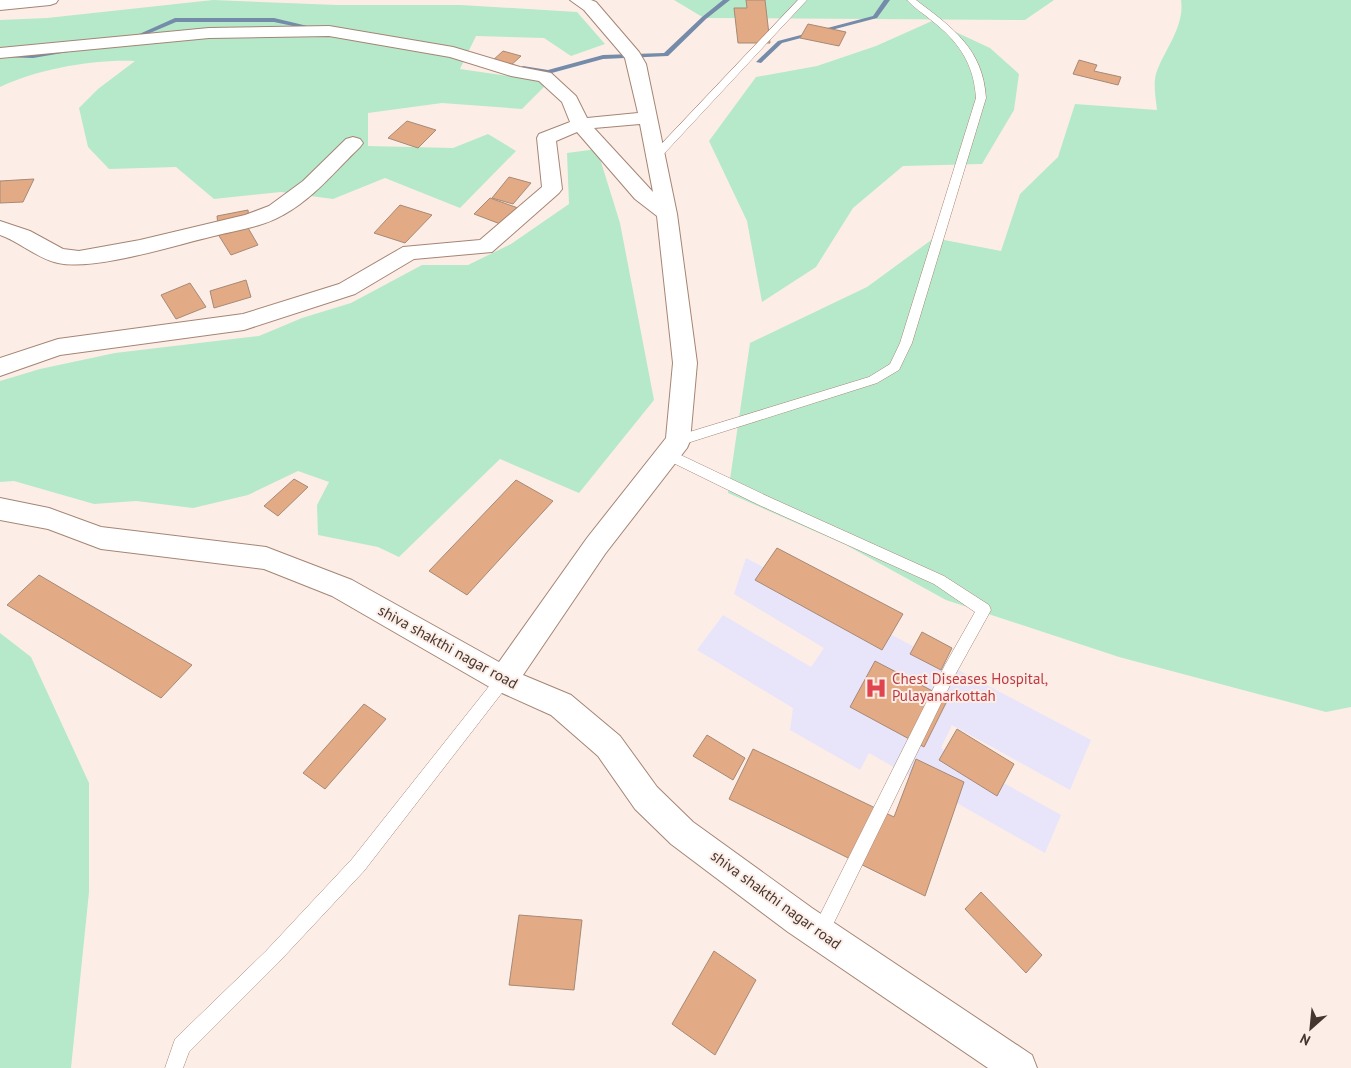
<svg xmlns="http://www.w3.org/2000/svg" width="1351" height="1068" font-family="'PT Sans',sans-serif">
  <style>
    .medical { fill: #e8e4fa }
    .green { fill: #b5e9ca }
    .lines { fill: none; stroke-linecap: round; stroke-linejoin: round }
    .stream { fill: #758baa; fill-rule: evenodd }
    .building { fill: #e2ab86; stroke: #a78975 }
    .service-casing { stroke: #a58574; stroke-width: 1 }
    .minor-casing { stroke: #a58574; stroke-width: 2 }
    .service { fill: #fff; fill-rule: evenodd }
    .minor { fill: #fff; fill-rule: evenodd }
    .labels { text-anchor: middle; stroke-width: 4; stroke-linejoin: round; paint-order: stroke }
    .street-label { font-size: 15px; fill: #453730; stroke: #fceee6 }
    .health-label { font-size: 15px; fill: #be3a42; stroke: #fceee6; text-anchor: start }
  </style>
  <rect width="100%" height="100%" fill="#fceee6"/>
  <path class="medical" d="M746 558 1091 740 1070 790 952 725 941 748 1061 815 1045 853 869 753 860 770 790 730 793 708 697 650 723 615 811 667 824 648 734 594Z"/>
  <path class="green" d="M213 0 337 5H461L577 12 605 44 571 56 544 38 476 36 460 69 549 82 522 109 442 103 368 113V146L453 148 488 134 516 151 460 208 385 178 333 199 281 192 214 199 176 167 109 169 88 147 79 108 98 89 135 61C95 59 37 69 0 87V20L47 18Z
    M674 0H1054L1025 20 704 18Z
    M1181 0H1351V707L1326 712 1119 657 946 600 846 545 728 493 750 343 867 287 934 238 1001 251 1020 194 1058 157 1075 104 1157 110C1156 100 1153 84 1156 74 1164 50 1185 27 1181 0Z
    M932 21 990 48 1019 74 1014 110 982 164 903 166 853 208 816 267 762 302 747 221 709 141 756 77 817 66 876 46Z
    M597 149 620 223 654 400 579 493 500 459 399 557 378 547 318 535 317 505 329 482 298 471 248 495 193 508 136 501 94 504 14 481 0 482V381L40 369 115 353 259 336 302 318 351 303 422 265H468L511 244 569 204 567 153Z
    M0 633 31 657 89 783V892L71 1068H0Z"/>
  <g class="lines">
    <path class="stream" d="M723 0H730L706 19 668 56 603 59 548 74 523 70 520 68 523 66 548 70 603 55 664 53 702 17Z
      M884 0H890L877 18 782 43 761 63 756 62 778 41 873 16Z
      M175 18H274L320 29 317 31 274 22H176L131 41 126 40Z
      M66 49 68 50V52L33 58 0 57V53L33 54Z"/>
  </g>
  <path class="building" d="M746 0H765L770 43H738L734 8H747Z
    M808 24 846 32 839 46 800 38Z
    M503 51 521 56 509 67 491 62Z
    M1079 60 1097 65 1094 71 1121 77 1118 85 1073 74Z
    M407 121 436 130 418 148 388 138Z
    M509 177 531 183 513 204 492 198Z
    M34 179 23 202 0 203V181Z
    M490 198 518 208 503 225 474 214Z
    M400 205 432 215 405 243 374 233Z
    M248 210 249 220 218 226 217 216Z
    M244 221 258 245 231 255 216 231Z
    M246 280 251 297 214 308 210 291Z
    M190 283 206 307 176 319 161 295Z
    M294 479 308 487 278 516 264 506Z
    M516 480 553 501 467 595 429 571Z
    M777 548 903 614 882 650 755 580Z
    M39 575 192 665 161 698 7 605Z
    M922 632 952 648 941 670 910 654Z
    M875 661 948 699 924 747 850 707Z
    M364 704 386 719 325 789 303 773Z
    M957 729 1014 764 997 796 939 760Z
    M707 735 745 758 733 780 693 756Z
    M753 749 894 817 916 759 964 782 925 896 729 799Z
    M981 892 1042 955 1026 973 965 909Z
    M519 915 582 920 574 990 509 985Z
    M714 951 756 980 715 1055 672 1024Z"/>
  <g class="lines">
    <g class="service-casing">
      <path id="service" d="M798 0H807L660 158H652V154Z
        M907 0H916C953 28 983 49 986 98L912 343 899 370 877 383 678 446 673 445 672 441 673 437 869 377 890 364 900 343 976 98C974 63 958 41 931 20 923 13 914 8 907 0Z
        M668 449 769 497 944 576 989 605 991 610 955 675 826 939 820 942 814 939 811 933 945 665 975 612 934 584 759 505 663 458 662 454 663 450Z
        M503 673 508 675 511 680 508 685 364 871 278 963 189 1052 183 1068H165L175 1039 266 951 352 859 498 675Z"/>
    </g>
    <g class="minor-casing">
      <path id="minor" d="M0 0H58L56 3 50 5 0 10Z
        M570 0H591L596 2 639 52 646 64 677 214 697 363 690 441 687 448 605 554 523 675 571 695 620 736 657 787 693 822 812 908 1032 1055 1037 1068H988L788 932 671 844 635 809 598 756 551 715 493 689 332 596 264 569 101 549 48 529 0 520V498L49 508 101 527 266 547 352 580 499 662 587 538 666 438 673 363 657 216 635 199 577 132 556 141 562 189 559 193 492 252 414 259 355 294 244 330 60 355 0 376V358L58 339 243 314 339 284 403 247 480 240 542 187 537 138 539 134 570 122 562 102 539 81 511 76 450 57 329 36 209 38 0 58V48L209 28 329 26 453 47 520 67 551 73 576 96 587 118 638 113 625 58 584 10ZM640 124 653 192 594 128Z
        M353 137 360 139 363 143 360 147C336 170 313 199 283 215 263 227 236 230 214 236 175 245 96 271 58 263 38 259 20 242 0 235V221L30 231 63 249 79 251 140 240 245 215 269 206 303 181 346 139Z"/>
    </g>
    <use href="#service" class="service"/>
    <use href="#minor" class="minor"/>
  </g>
  <defs>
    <g id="hospital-bare" transform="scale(1.725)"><path d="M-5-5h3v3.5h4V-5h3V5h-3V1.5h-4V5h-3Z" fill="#e0444e" stroke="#fceee6" stroke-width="2.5" paint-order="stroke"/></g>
  </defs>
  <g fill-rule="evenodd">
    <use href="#hospital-bare" x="876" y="688"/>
  </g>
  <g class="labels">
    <g class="street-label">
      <text transform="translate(448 647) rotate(29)" y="5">shiva shakthi nagar road</text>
      <text transform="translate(776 900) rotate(36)" y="5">shiva shakthi nagar road</text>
    </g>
    <g class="health-label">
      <text x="892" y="684">Chest Diseases Hospital,<tspan x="892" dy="17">Pulayanarkottah</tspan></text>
    </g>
  </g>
  <g transform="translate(1311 1028) rotate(207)" stroke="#fceee6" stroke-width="4" paint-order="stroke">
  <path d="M0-4L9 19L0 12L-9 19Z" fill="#453730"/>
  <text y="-8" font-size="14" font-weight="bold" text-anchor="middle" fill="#453730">N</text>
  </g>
</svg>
